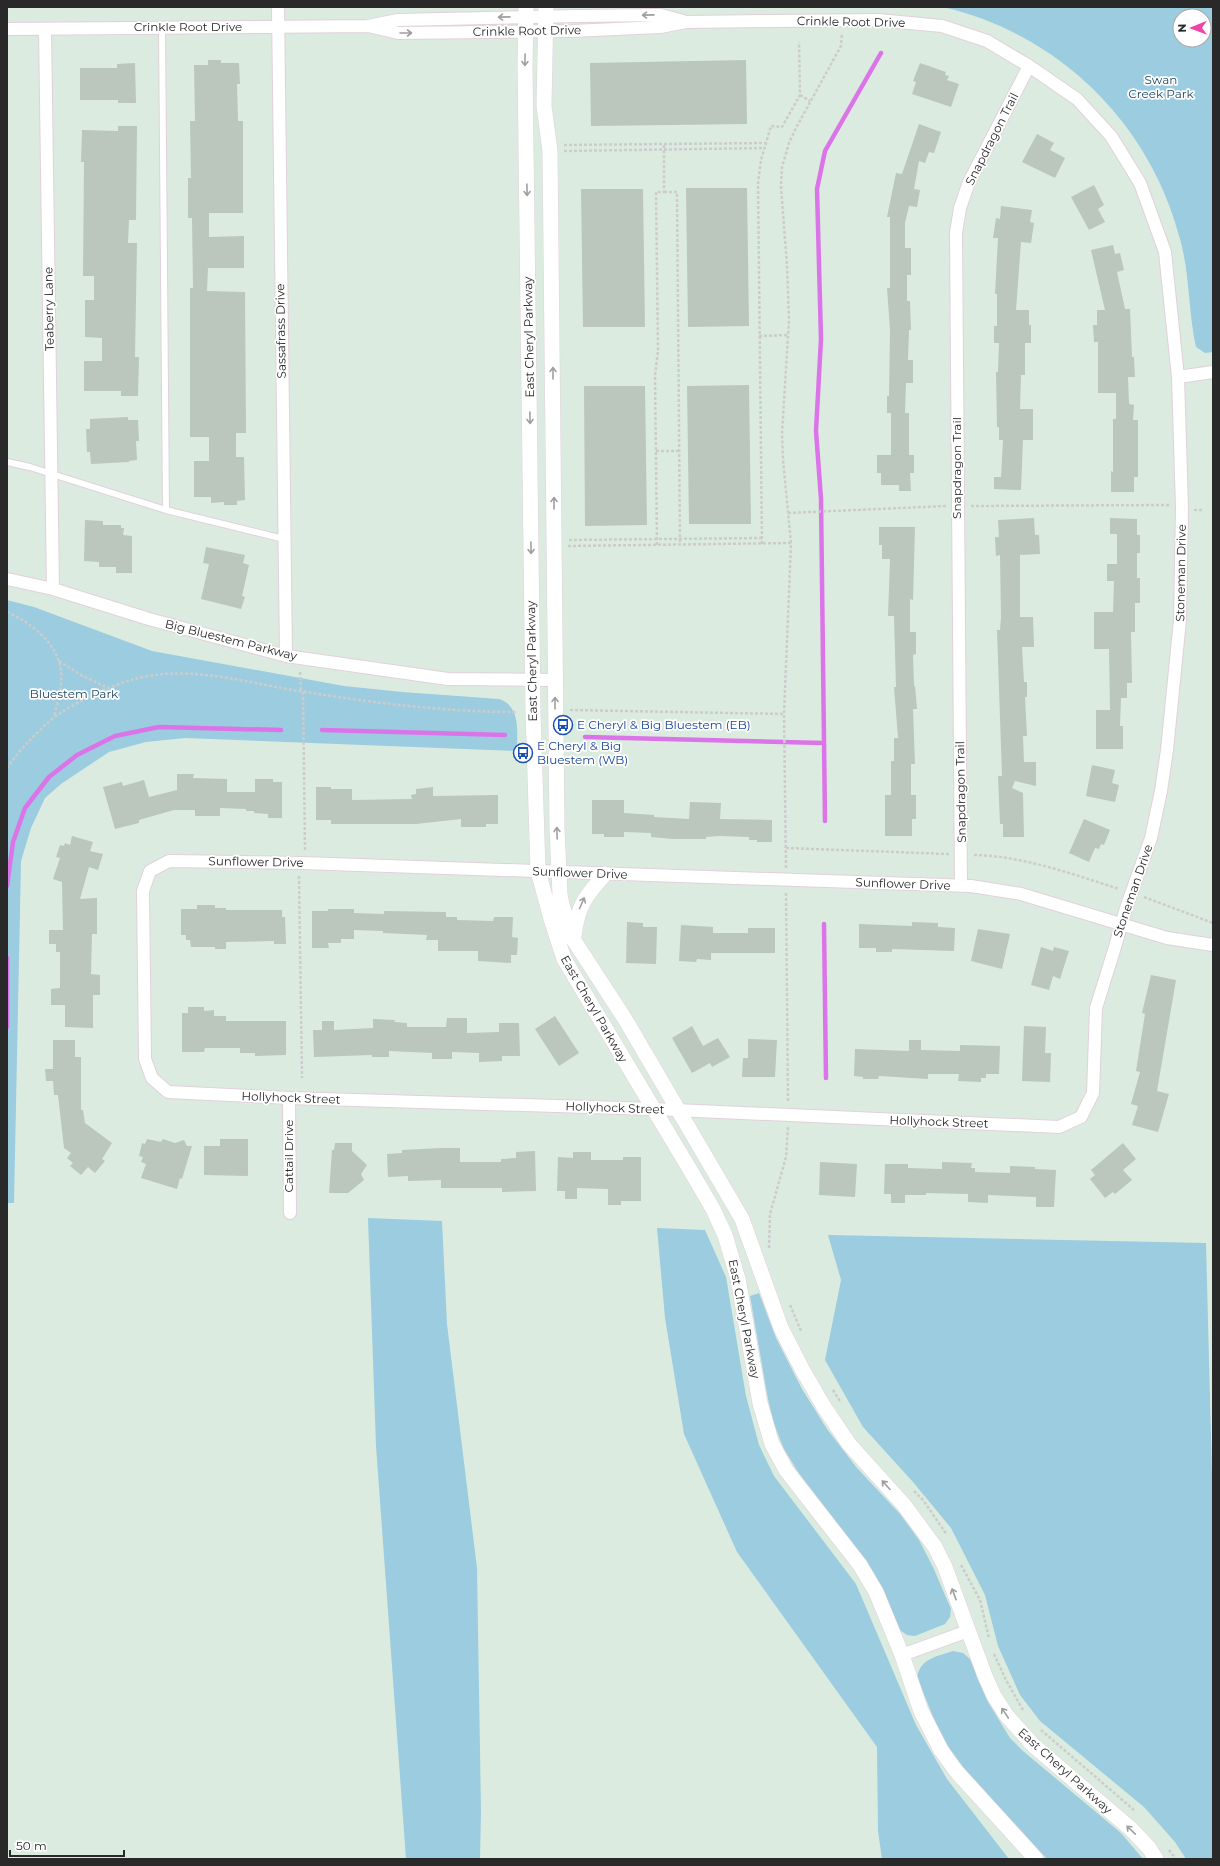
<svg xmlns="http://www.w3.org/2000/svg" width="1220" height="1866" font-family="Montserrat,sans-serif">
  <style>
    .green { fill: #9bccdf; fill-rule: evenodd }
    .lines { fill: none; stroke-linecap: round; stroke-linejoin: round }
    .stream { stroke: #db74e8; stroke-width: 4.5 }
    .building { fill: #bbc6bd }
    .service-casing { stroke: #e1d1da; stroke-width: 8 }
    .minor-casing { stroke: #e1d1da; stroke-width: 14 }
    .tertiary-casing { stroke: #e1d1da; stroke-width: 16 }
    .path { stroke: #ccc; stroke-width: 2.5; stroke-dasharray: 3 2; stroke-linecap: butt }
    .service { stroke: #fff; stroke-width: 6 }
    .minor { stroke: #fff; stroke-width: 12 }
    .tertiary { stroke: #fff; stroke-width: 15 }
    .oneway { stroke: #9f9f9f }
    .labels { text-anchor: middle; stroke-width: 3.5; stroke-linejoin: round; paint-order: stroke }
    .street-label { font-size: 12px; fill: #292929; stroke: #fff }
    .park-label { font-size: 12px; fill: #1e4662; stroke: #fff }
    .transit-label { font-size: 12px; fill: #164399; stroke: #fff; text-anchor: start }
  </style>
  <rect width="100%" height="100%" fill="#dcebdf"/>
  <path class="green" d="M943 7H1213V352L1205 353 1196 347C1188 311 1190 274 1180 239 1150 123 1059 34 943 7ZM1180 16H1204V40H1180Z
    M7 600 34 607 152 651 344 686 402 692 499 699C521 706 517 732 517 751L185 738 146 742 109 752 61 784 45 798 31 828 21 861 14 1203H7Z
    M368 1218 442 1221 447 1324 477 1568 481 1812 480 1859H406L376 1446Z
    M657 1228 705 1230 726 1277 746 1396 759 1445 774 1476 856 1584 916 1725 947 1779 1009 1859H882L878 1831 877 1747 737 1552 684 1434 665 1318Z
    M828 1235 1206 1243 1213 1516V1859H1186L1175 1842 1144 1807 1040 1721 1020 1695 998 1646 985 1595 951 1528 913 1482 863 1427 825 1360 841 1280Z
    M759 1293 776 1338 802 1389 827 1429 857 1468 900 1514 919 1540 933 1567 951 1609 950 1617 945 1624 915 1636 907 1635 898 1629 874 1573 798 1472 784 1449 774 1424 768 1399 750 1296Z
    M953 1651 963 1653 970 1659 988 1702 1010 1738 1023 1751 1121 1833 1143 1859H1047L967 1772 954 1755 940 1734 917 1677C921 1658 936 1657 953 1651Z"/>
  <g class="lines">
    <path class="stream" d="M322 730 505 735
      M585 737 824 743
      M825 821 821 499 816 431 821 339 817 189 825 151 881 53
      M7 886 13 842 25 808 49 777 77 755 115 736 159 727 281 730
      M824 924 826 1078
      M7 958V1027"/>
  </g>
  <path class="building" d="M208 60H221V63H239L240 84H237L238 121H243V213H209V237L244 236V268H208L207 291 245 292 246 433H236V457H244L245 500 237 501V505H224V502L211 503V497H194V461H209V437H190V288H193L192 218H188V178H191L190 121H195L194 65H208Z
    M746 60 747 124 591 126 590 63Z
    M135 63 136 103H118V100H80V68H117V64Z
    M920 63 946 72 945 75 949 76 947 80 959 84 951 107 912 94 916 82 913 81Z
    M919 124 941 132 934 153 929 152 925 163 919 161 914 189 920 190 917 207 909 206 905 223V248H911V275H907V301H910L911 330H909L908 360H913V383H906L905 413H909V455H914V473H910L911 491H899V485H881V473H877V455H891V413H887V396H889L890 330 887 288H890V217H887L896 173 902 174Z
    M118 126H137L136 220H129L128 243H137L135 357H139L138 396H121V391H84V361H102V338L85 337V300H94V276H83L84 162H81L82 130 118 131Z
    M1037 134 1054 143 1050 150 1065 158 1055 178 1022 162Z
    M1094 185 1104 205 1098 209 1105 222 1089 230 1071 197Z
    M686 188H747L749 326 688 327Z
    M581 189H643L645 327H583Z
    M1001 206 1032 210 1030 222 1034 223 1031 243 1021 242 1016 310H1029V325H1031V343H1025V375H1021L1020 409H1033V440H1023L1021 490 994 489V477H1001L1003 440H999V427H997L996 372H998L999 343H994V326H997V294H995L998 238H993L996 218 1000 219Z
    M1113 245 1115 254 1120 253 1124 270 1117 272 1125 309H1130L1132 357H1134L1135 377H1128L1129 404 1134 405 1133 420H1138V477H1134V492H1111V471L1113 472V419H1116V393H1098V342H1094L1093 325H1097V310H1105L1091 250Z
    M749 385 751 524H689L687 386Z
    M584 386H645L647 525 585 526Z
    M128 417V420H138L139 441H136L137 460 129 461V462L91 464 90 452H87L86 429H90V419Z
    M1034 518 1035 535H1039L1040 554 1020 555V617H1033L1034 647H1022L1024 682H1027V697H1025L1027 736H1023L1024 762H1036V786L1015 781 1012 788 1023 793 1024 837H1003V824H1000L998 776H1002L997 630H1000L1001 617 1000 555 996 556 995 537H999L998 520Z
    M1110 518 1137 519V535H1140V553H1137V578H1140V603H1135V632H1131L1132 683H1127V698H1121L1120 726H1123V749H1096V710H1110L1109 649H1094V612H1113L1114 581H1107V564H1117V534H1110Z
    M85 520 103 521V525H121V528H124L123 535 132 536V573H116V567H99V562L84 561Z
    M879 527H915L913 600 910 599V632H916V654L913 655 914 686H915L917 709H913L915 764H911V795H916V819H912V836H885V795H891V761H894V738H898L894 687H896L894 616H888L890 559H882V545H879Z
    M206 547 245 555 243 563 249 565 242 596 245 597 241 609 201 599 209 564 203 563Z
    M1092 765 1115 770 1112 783 1119 785 1115 802 1086 796Z
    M177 774H194L193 778 227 779V792H255V779H273V782H282V818H268V814L254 813V811H246V809L220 808V816H195V810H174L139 820V823L115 829 103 787 122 782 123 786 144 780 149 797 177 790Z
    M316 787H331V789H352V800L412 799 411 795 416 794V789L433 787V796L498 795V824H486V827H461V819L416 824H331V820H316Z
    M592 800H624V813L654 815V817L689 819 690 802 721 803 720 819 772 820V842H757V840H749V837L720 836 706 837V839H673L651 837V833L624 832V837H604V834H592Z
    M1084 819 1110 830 1104 845 1101 844 1099 849 1095 848 1089 862 1069 853Z
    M72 836 93 842 90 851 103 854 98 870 89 867 80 899 97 898V934H92L91 974 100 975V995H93V1028L65 1027V1005H51V989L60 988V952H56V944H49V930H63L62 882 53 879 60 858 56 857 60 845 64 846 65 843 70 845Z
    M197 905H215V908H226V910H282V917H285L286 944H274V941L226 942V949H215V947H191L190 940H186V935H181V909H197Z
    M328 909H354V913L384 914V911L446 912V917H457V920L493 921 494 917H513L512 937 518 938 517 955H511V963L478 961V951H438V940H426L427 935 383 933V931L354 930V939H341V943H328L329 948H312V911H328Z
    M627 922 643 923V927H657L656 964 626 963Z
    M912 922 938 923V927L955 928 954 951 892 949V952H876V948H859V924L912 926Z
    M681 925 713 927V933H748V928H775V953H711V960L697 959 696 962 679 961Z
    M978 929 1010 934 1002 969 971 961Z
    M1041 947 1053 951 1054 947 1069 951 1060 979 1053 976 1049 990 1031 985Z
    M1151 975 1176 980 1157 1091 1169 1094 1158 1132 1132 1125 1138 1106 1131 1104 1140 1072 1136 1071 1145 1014 1142 1013Z
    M188 1007H204V1011L214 1010V1016H226V1021H286V1055L255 1056V1053H240V1048H205L204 1052H182V1013H188Z
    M555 1016 579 1053 559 1066 535 1029Z
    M447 1018H467V1033L499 1032V1023H519L520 1056H502V1061L479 1062V1053L452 1052V1059H432V1053L389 1051V1057H372V1055L314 1057 313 1030H322V1021H334V1030L373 1028V1019L395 1020 394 1022 407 1023V1027H446Z
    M692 1026 703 1046 718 1038 730 1057 712 1067 710 1063 692 1073 672 1038Z
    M1024 1026 1046 1027 1045 1053H1051L1050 1082 1022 1081Z
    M748 1039 777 1040 775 1077H742L743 1058H748Z
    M53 1040H75V1057H81V1110H83L85 1123 112 1143 102 1159 105 1161 95 1173 88 1167 81 1175 70 1166 73 1163 67 1158 71 1153 64 1148 58 1095H54L53 1081H46L45 1069H53Z
    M909 1040H921V1050L960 1051V1045L1000 1046 999 1074H986V1078H981V1082L958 1081 959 1074H928V1079L879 1076 878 1079H863V1077L854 1076 855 1049 909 1051Z
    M147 1139 161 1142 163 1139 175 1143 184 1140 187 1146H192L182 1179 180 1178 177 1189 141 1178 146 1164 141 1162 143 1157 139 1156 142 1143 145 1144Z
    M220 1139H248V1176L204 1175V1146H220Z
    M335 1143H352V1151L367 1165 361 1174 364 1180 348 1193H329L332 1150H334Z
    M1123 1143 1136 1159 1123 1170 1132 1180 1115 1194 1113 1192 1105 1198 1090 1179 1095 1175 1091 1170Z
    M441 1148H460V1162H501V1159L516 1158V1152L535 1151 536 1191 502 1192V1188H441V1180L408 1181V1176L388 1177 387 1154 402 1153V1150Z
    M573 1152H591V1160H623V1157H641V1201H621V1205H608V1189L577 1188V1199H565V1191H557L558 1157 573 1158Z
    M820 1162 857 1164 855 1197 819 1195Z
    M942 1162 972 1163 971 1168H975V1172L1010 1173V1166L1035 1167V1169L1056 1170 1054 1207H1036V1197L988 1195V1203L968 1202V1194L926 1193V1195H905V1203H891V1194H884L885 1164H908V1168L942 1169Z"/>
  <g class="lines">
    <g class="service-casing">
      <path id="service" d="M162 28 166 510
        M7 462 30 467 166 510 284 539"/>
    </g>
    <g class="minor-casing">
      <path id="minor" d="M278 7 286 656
        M368 26 398 33 572 31 660 27 686 22 773 21 878 20 942 26 987 41 1029 66 1077 99 1111 136 1140 183 1165 252 1178 377 1182 508 1180 620 1167 750 1161 791 1151 838 1126 908 1115 947 1096 1008 1093 1093 1081 1117 1059 1127 653 1109 289 1098 168 1092 152 1078 145 1059 143 891 150 871 169 861 302 863 971 886 1021 894 1167 938 1213 945
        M7 29 368 26 398 20 578 16 661 15 683 21
        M45 29 53 589
        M1178 377 1213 372
        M7 579 53 589 149 619 286 656 448 679 555 680
        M961 886 956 233 960 208 969 182 1029 66
        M289 1098 290 1213
        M902 1655 968 1631"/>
    </g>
    <g class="tertiary-casing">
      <path id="tertiary" d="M526 7 525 66 533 712 538 871 552 922 564 959 689 1168 713 1209 725 1235 738 1279 760 1403 772 1444 786 1470 860 1565 876 1592 902 1655 921 1711 941 1750 956 1771 1036 1859
        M546 7 544 106 550 151 557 829 560 894 562 905 573 939 625 1019 742 1219 781 1328 802 1369 824 1407 849 1444 904 1505 935 1547 945 1567 985 1676 994 1696 1007 1716 1033 1745 1131 1829 1149 1848 1156 1859
        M574 936C578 905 585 897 605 874"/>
    </g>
    <path class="path" d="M112 7V8
      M800 95 810 101
      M564 145 766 143
      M564 151 765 148
      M664 192H677L680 544
      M759 336 788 335
      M656 451H679
      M971 506 1170 505
      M1194 510H1203
      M788 513 946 506
      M569 540 762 538
      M762 544 758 183 761 160 771 126 782 127 800 95 799 42
      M657 545 655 375 658 351 656 192H664V144
      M568 546 791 543
      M7 612C28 621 52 639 59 662 65 678 58 700 54 716
      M59 661 81 675 108 688C120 684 131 679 143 677 198 666 251 684 305 692 375 703 445 712 517 712
      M300 672 301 692
      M303 692 305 850
      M570 710 784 714
      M7 768C15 755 43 725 56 716 72 705 90 696 108 688
      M786 848 949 854
      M974 855C1023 856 1072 874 1119 889
      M786 868 784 714 791 543 783 460 782 433 789 320 787 265 781 187 782 167 789 143 797 126 841 46 842 33
      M299 876 302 1078
      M786 893 788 1102
      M1144 897 1213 923
      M769 1248 770 1214 786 1157 788 1127
      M790 1305 801 1331
      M833 1390 841 1403
      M914 1491 923 1500 947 1535
      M961 1565 980 1600 989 1638
      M994 1654 1006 1680 1023 1710
      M1041 1730 1134 1810
      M1169 1850 1176 1859"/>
    <use href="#service" class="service"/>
    <use href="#minor" class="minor"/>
    <use href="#tertiary" class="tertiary"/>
  </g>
  <defs><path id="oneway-shaft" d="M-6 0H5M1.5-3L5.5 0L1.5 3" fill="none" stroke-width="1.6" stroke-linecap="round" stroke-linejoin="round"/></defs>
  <g class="oneway">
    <use href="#oneway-shaft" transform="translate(648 15) rotate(179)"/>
    <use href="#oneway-shaft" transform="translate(504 17) rotate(179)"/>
    <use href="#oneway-shaft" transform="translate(406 33)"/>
    <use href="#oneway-shaft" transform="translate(525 60) rotate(91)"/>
    <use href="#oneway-shaft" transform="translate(527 190) rotate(89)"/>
    <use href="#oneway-shaft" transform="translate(553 373) rotate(-90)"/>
    <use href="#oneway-shaft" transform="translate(530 418) rotate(89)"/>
    <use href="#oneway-shaft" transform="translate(554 503) rotate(-90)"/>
    <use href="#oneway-shaft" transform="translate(531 548) rotate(89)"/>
    <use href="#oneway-shaft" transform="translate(555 703) rotate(-90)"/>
    <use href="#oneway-shaft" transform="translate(557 833) rotate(-92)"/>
    <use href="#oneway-shaft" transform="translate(582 903) rotate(-66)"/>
    <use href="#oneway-shaft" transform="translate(886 1485) rotate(-132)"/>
    <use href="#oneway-shaft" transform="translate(954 1594) rotate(-110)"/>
    <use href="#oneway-shaft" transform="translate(1005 1713) rotate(-124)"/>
    <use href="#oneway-shaft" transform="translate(1131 1830) rotate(-136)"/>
  </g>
  <defs>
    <g id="bus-ring" transform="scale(1)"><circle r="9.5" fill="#fff" stroke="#1a4fb4" stroke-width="1.5"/><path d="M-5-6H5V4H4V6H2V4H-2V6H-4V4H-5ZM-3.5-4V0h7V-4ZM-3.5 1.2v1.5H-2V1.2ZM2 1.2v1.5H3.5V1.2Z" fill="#1a4fb4"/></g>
  </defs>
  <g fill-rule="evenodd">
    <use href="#bus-ring" x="563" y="725"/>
    <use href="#bus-ring" x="523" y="753"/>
  </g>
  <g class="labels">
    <g class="street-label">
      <text transform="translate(851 22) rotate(1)" y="4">Crinkle Root Drive</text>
      <text x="188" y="31">Crinkle Root Drive</text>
      <text transform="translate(527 31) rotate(-1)" y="4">Crinkle Root Drive</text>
      <text transform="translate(992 139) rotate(-63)" y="4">Snapdragon Trail</text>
      <text transform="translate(49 309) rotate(-91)" y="4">Teaberry Lane</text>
      <text transform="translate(281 331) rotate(-91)" y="4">Sassafrass Drive</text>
      <text transform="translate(529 337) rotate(-91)" y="4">East Cheryl Parkway</text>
      <text transform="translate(957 468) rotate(-90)" y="4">Snapdragon Trail</text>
      <text transform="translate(1181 573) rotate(-89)" y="4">Stoneman Drive</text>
      <text transform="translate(231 640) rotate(14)" y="4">Big Bluestem Parkway</text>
      <text transform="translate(532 661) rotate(-91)" y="4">East Cheryl Parkway</text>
      <text transform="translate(961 792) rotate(-91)" y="4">Snapdragon Trail</text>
      <text transform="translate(256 862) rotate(1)" y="4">Sunflower Drive</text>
      <text transform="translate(580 873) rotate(2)" y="4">Sunflower Drive</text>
      <text transform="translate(903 884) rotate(2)" y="4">Sunflower Drive</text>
      <text transform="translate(1133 891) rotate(-71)" y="4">Stoneman Drive</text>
      <text transform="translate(594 1009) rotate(60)" y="4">East Cheryl Parkway</text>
      <text transform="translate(291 1098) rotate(2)" y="4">Hollyhock Street</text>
      <text transform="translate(615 1108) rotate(2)" y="4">Hollyhock Street</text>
      <text transform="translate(939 1122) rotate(2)" y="4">Hollyhock Street</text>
      <text transform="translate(289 1156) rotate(-90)" y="4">Cattail Drive</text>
      <text transform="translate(744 1319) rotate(79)" y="4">East Cheryl Parkway</text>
      <text transform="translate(1065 1771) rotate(42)" y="4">East Cheryl Parkway</text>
    </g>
    <g class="park-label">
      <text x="1161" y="84">Swan<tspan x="1161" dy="14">Creek Park</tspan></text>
      <text x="74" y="698">Bluestem Park</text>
    </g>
    <g class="transit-label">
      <text x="577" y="729">E Cheryl &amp; Big Bluestem (EB)</text>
      <text x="537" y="750">E Cheryl &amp; Big<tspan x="537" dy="14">Bluestem (WB)</tspan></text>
    </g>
  </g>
  <rect width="1220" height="1866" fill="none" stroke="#292929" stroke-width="16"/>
  <g transform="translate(1192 28) rotate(269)"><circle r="19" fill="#ffffff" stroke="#a9a9a9"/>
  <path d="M0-3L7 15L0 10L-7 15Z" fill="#f044a5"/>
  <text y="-6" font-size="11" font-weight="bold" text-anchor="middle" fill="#292929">N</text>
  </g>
  <path d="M10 1850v6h114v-6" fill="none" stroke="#292929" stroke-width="2"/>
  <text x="16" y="1850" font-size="12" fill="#292929" stroke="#ffffff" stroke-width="3" paint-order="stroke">50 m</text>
</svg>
